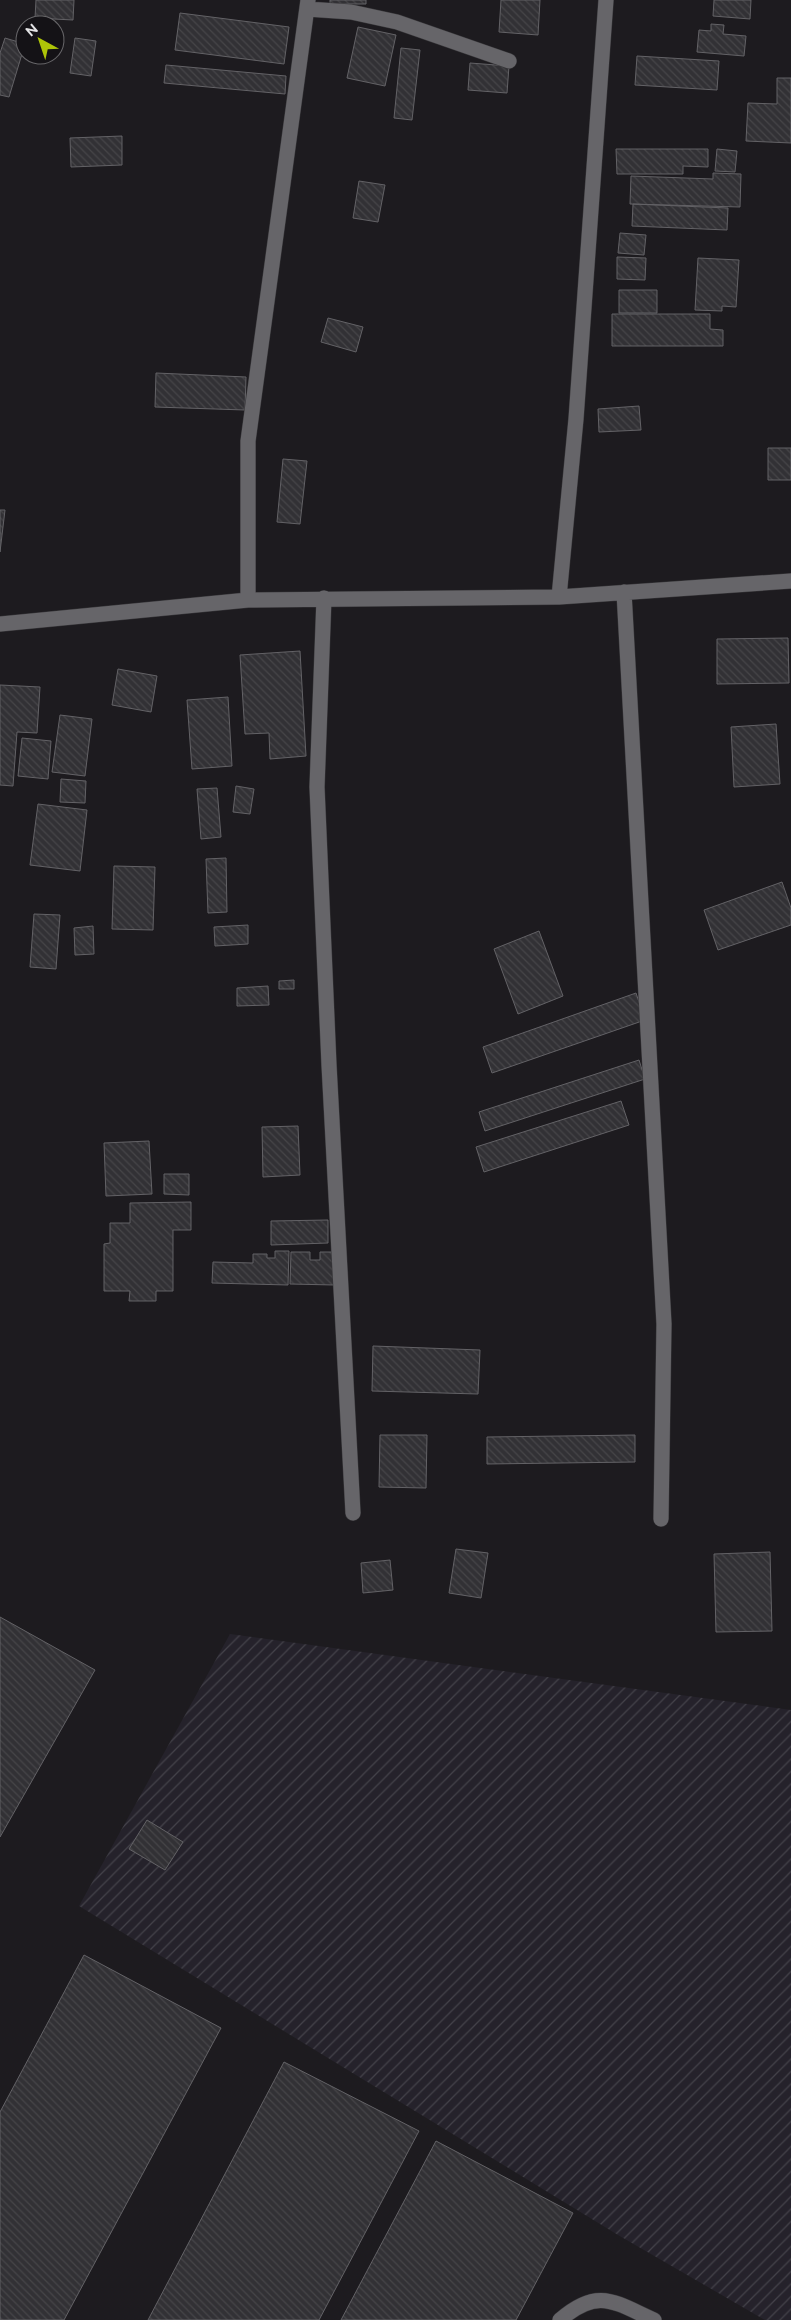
<svg xmlns="http://www.w3.org/2000/svg" width="791" height="2320" font-family="Raleway,sans-serif">
  <style>
    .industrial { fill: url(#industrial-furrows) }
    .building { fill: url(#building-back-hatch); stroke: #636266 }
    .lines { fill: none; stroke-linecap: round; stroke-linejoin: round }
    .lane-casing { stroke: #38373a; stroke-width: 16 }
    .street-casing { stroke: #38373a; stroke-width: 16 }
    .lane { stroke: #666569; stroke-width: 15 }
    .street { stroke: #666569; stroke-width: 15 }
  </style>
  <defs>
    <pattern id="industrial-furrows" width="10" height="10" patternUnits="userSpaceOnUse" patternTransform="scale(1.25)"><rect width="10" height="10" fill="#25222b"/><path d="M-1 1l2-2M0 10L10 0M9 11l2-2" fill="none" stroke="#44424a"/></pattern>
    <pattern id="building-back-hatch" width="6" height="6" patternUnits="userSpaceOnUse" patternTransform="scale(1.25)"><rect width="6" height="6" fill="#323135"/><path d="M-1 5l2 2M0 0l6 6M5-1l2 2" fill="none" stroke="#464548"/></pattern>
  </defs>
  <rect width="100%" height="100%" fill="#1d1b1f"/>
  <path class="industrial" d="M230 1634 791 1710V2320H765L618 2235 79 1906Z"/>
  <path class="building" d="M36 0H74L73 20 35 18Z
    M330 0H366V4H330Z
    M501 0H540L538 35 499 32Z
    M714 0H751L750 19 713 16Z
    M180 13 289 27 284 64 175 50Z
    M711 24 724 25 723 34 746 36 744 56 697 52 699 30 711 31Z
    M358 27 396 35 385 86 347 78Z
    M5 38 25 44 9 97 0 95V53Z
    M75 38 96 41 91 76 70 73Z
    M401 48 420 50 412 120 394 118Z
    M637 56 719 61 717 90 635 85Z
    M470 63 509 66 507 93 468 90Z
    M166 65 286 76 285 94 164 83Z
    M777 78H791V143L746 141 748 103 777 104Z
    M122 136V165L71 167 70 138Z
    M616 149H708V167L683 166V174H617Z
    M717 149 737 151 735 172 715 171Z
    M713 173 741 174 740 207 630 204 631 176 713 179Z
    M359 181 385 185 378 222 353 218Z
    M633 204 728 208 727 230 632 226Z
    M620 233 646 235 644 255 618 253Z
    M617 257 646 258 645 280 617 279Z
    M698 258 739 260 736 307 722 306V311L695 310Z
    M619 290H657V313H619Z
    M612 314H710V329L723 330V346H612Z
    M328 318 363 327 356 352 321 342Z
    M156 373 246 377 245 410 155 407Z
    M639 406 641 430 599 432 598 409Z
    M768 448H791V480H768Z
    M283 459 307 461 300 524 277 522Z
    M0 510H5L0 552Z
    M788 638 789 683 717 684V639Z
    M300 651 306 756 270 759 269 733 245 734 240 655Z
    M118 669 157 676 151 712 112 705Z
    M0 685 40 687 37 733 17 732 13 786 0 785Z
    M228 697 232 766 192 769 187 700Z
    M60 715 92 719 85 776 52 772Z
    M776 724 780 784 734 787 731 727Z
    M22 738 51 741 48 779 18 776Z
    M61 779 86 781 85 803 60 802Z
    M236 786 254 789 250 814 233 812Z
    M217 788 221 837 201 839 197 789Z
    M38 804 87 810 80 871 30 865Z
    M226 858 227 912 208 913 206 859Z
    M114 866 155 867 153 930 112 929Z
    M782 882 791 908V925L718 950 704 910Z
    M34 914 60 915 56 969 30 967Z
    M248 925V944L215 946 214 927Z
    M93 926 94 954 75 955 74 928Z
    M539 931 563 996 518 1014 494 949Z
    M294 980V989H279V981Z
    M268 986 269 1005 237 1006V988Z
    M636 993 645 1020 492 1073 483 1047Z
    M639 1060 645 1079 485 1131 479 1112Z
    M621 1101 629 1125 484 1172 476 1147Z
    M298 1126 300 1175 263 1177 262 1127Z
    M149 1141 152 1194 106 1196 104 1143Z
    M164 1174H189V1195L164 1194Z
    M191 1202V1230H173V1291H156V1301H129L130 1291H104V1244L110 1243V1223H130V1203Z
    M328 1220V1243L271 1245V1221Z
    M275 1251H289L288 1285 212 1283 213 1262 253 1263V1254H267V1258H275Z
    M291 1252H310V1260H320V1252H334V1285L290 1284Z
    M373 1346 480 1350 478 1394 372 1391Z
    M380 1435H427L426 1488 379 1487Z
    M635 1435V1462L487 1464V1437Z
    M456 1549 488 1553 481 1598 449 1593Z
    M770 1552 772 1631 716 1632 714 1554Z
    M390 1560 393 1590 363 1593 361 1563Z
    M0 1617 95 1670 0 1837Z
    M147 1820 183 1842 165 1870 129 1849Z
    M84 1955 221 2028 64 2320H0V2112Z
    M284 2062 419 2131 319 2320H148Z
    M436 2141 573 2213 516 2320H341Z"/>
  <g class="lines">
    <g class="lane-casing">
      <path id="lane" d="M560 2320C598 2287 614 2302 654 2320"/>
    </g>
    <g class="street-casing">
      <path id="street" d="M307 9 351 12 397 22 509 61
        M624 592 664 1324 661 1519
        M559 597 576 419 606 0
        M324 598 317 787 329 1065 353 1513
        M248 600V441L308 0
        M0 624 248 600 559 597 791 581"/>
    </g>
    <use href="#lane" class="lane"/>
    <use href="#street" class="street"/>
  </g>
  <g transform="translate(40 40) rotate(320)"><circle r="24" fill="#141216" stroke="#676669"/>
  <path d="M0-4L9 19L0 12L-9 19Z" fill="#aec508"/>
  <text y="-8" font-size="14" font-weight="bold" text-anchor="middle" fill="#e4e4e6">N</text>
  </g>
</svg>
